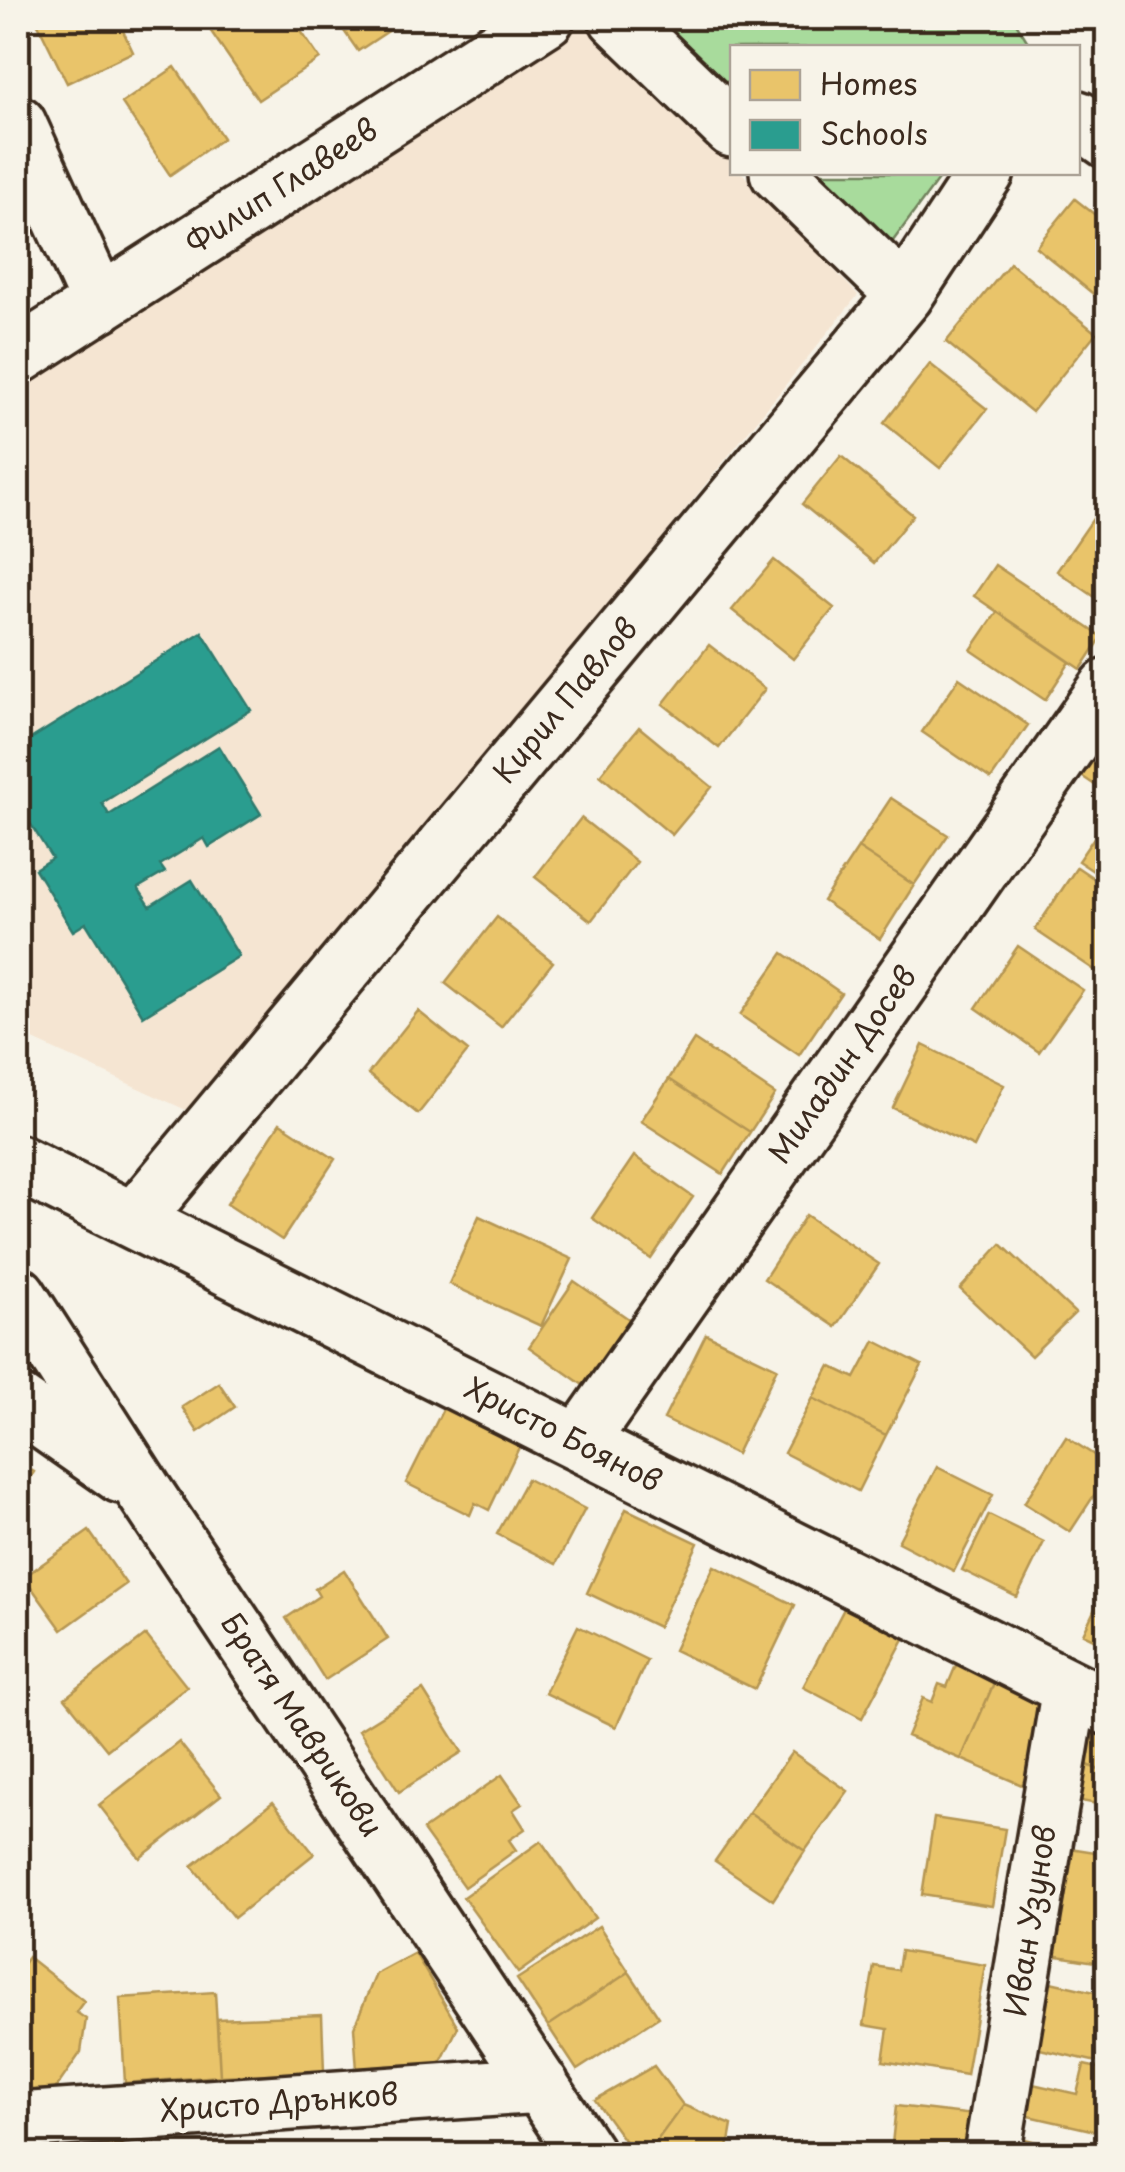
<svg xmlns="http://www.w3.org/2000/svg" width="1125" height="2172" font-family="'Playpen Sans',sans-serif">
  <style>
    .built { fill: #f5e5d2 }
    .grass { fill: #a8db9c; stroke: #72825d; stroke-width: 2.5 }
    .homes { fill: #e9c46a; stroke: #b59653; stroke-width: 2.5 }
    .schools { fill: #2a9d8f; stroke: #2f7a6d; stroke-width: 2.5 }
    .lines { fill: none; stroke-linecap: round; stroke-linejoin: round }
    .minor-casing { stroke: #3b2a1e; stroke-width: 62 }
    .minor { stroke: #f7f3e8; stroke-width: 55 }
    .labels { text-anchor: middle; stroke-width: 10; stroke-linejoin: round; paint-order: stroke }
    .street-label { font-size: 30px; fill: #3b2a1e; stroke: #f7f3e8 }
  </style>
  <rect width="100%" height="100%" fill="#f7f3e8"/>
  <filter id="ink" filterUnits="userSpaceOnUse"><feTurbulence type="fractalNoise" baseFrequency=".01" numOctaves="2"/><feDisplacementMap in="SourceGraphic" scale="20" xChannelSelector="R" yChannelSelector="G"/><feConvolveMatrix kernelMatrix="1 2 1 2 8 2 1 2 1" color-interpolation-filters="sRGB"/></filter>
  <g filter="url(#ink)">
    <path class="built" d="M579 23 607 30 732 162V172L742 173 858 295 197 1115 18 1033V392Z"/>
    <path class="grass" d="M638 18H1013L1031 47 732 48V116Z
      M787 173H943L890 245Z"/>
    <path class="homes" d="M35 18H117L133 52 67 83Z
      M222 18H292L320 59 258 100 208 27Z
      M335 18H408L358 51Z
      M175 67 223 138 170 175 122 103Z
      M1075 199 1108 225V306L1036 247Z
      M1010 263 1096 333 1032 412 946 342Z
      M930 364 987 409 940 468 884 423Z
      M841 456 913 515 874 563 802 504Z
      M1108 497V606L1057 571Z
      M774 560 834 608 793 659 732 610Z
      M995 565 1102 637 1081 669 974 596Z
      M997 612 1070 662 1045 700 971 650Z
      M709 645 765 689 719 748 663 704Z
      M959 678 1028 725 991 779 922 732Z
      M639 727 712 787 672 835 600 775Z
      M1099 749 1108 755V794L1080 775Z
      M891 798 948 835 914 885 858 848Z
      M1108 817V881L1078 861Z
      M581 818 637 862 591 921 535 877Z
      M858 848 914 885 880 939 823 901Z
      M1077 867 1108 888V960L1099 973 1035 930Z
      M497 917 553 962 501 1027 445 983Z
      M1018 946 1083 990 1039 1052 976 1008Z
      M783 953 841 993 799 1055 740 1015Z
      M418 1011 468 1051 418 1114 368 1074Z
      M694 1040 775 1094 750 1132 669 1079Z
      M923 1045 1004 1085 974 1147 893 1108Z
      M669 1079 750 1132 723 1174 641 1121Z
      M280 1123 335 1159 282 1240 227 1204Z
      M634 1156 693 1197 651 1259 592 1218Z
      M806 1215 879 1264 836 1327 764 1279Z
      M479 1216 572 1259 541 1326 449 1284Z
      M1001 1244 1075 1313 1031 1356 960 1289Z
      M574 1281 639 1326 593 1392 529 1347Z
      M706 1334 777 1368 736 1454 664 1419Z
      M875 1341 922 1365 886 1435 813 1398 830 1366 855 1378Z
      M219 1383 235 1407 198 1432 182 1407Z
      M813 1398 886 1435 858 1491 784 1453Z
      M447 1401 523 1439 489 1510 475 1503 470 1515 406 1483Z
      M1066 1437 1108 1464V1474L1070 1532 1024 1503Z
      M18 1462 34 1472 18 1497Z
      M937 1467 993 1495 954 1571 898 1542Z
      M527 1479 585 1509 556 1564 497 1534Z
      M626 1509 698 1543 658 1627 587 1593Z
      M989 1515 1044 1542 1017 1597 962 1570Z
      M89 1531 126 1584 62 1630 24 1577Z
      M714 1566 795 1605 755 1689 674 1650Z
      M344 1570 388 1639 325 1680 286 1618 319 1596 315 1589Z
      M1108 1581V1646L1083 1634Z
      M847 1603 906 1635 862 1718 803 1687Z
      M578 1626 647 1660 616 1727 545 1693Z
      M146 1635 187 1687 107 1750 65 1698Z
      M959 1658 997 1676 961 1759 907 1736 923 1698 932 1702 939 1684 947 1687Z
      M997 1676 1058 1702 1022 1785 961 1759Z
      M423 1690 462 1752 399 1792 359 1730Z
      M1095 1729 1108 1734V1774L1081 1762Z
      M179 1742 221 1795 140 1858 99 1805Z
      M792 1752 848 1791 805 1851 749 1812Z
      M1081 1762 1108 1774V1806L1081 1801Z
      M502 1775 522 1804 513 1810 525 1829 509 1840 516 1850 464 1887 423 1830Z
      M273 1802 314 1854 234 1918 192 1866Z
      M749 1812 805 1851 773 1900 715 1861Z
      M934 1818 1005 1829 992 1906 922 1895Z
      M541 1841 595 1918 518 1973 463 1897Z
      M1070 1848 1108 1854V1964L1051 1955Z
      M599 1926 629 1972 548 2026 517 1979Z
      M901 1951 985 1965 966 2075 883 2061 888 2029 864 2025 874 1966 898 1970Z
      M415 1953 458 2027 440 2064 357 2070 354 2027 376 1974Z
      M28 1957 84 2001 76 2012 86 2019 81 2052 47 2101 18 2081V1971Z
      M629 1972 659 2017 577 2070 548 2026Z
      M1046 1981 1108 1995V2042L1102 2041 1097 2062 1031 2047Z
      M215 1992 220 2076 125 2083 120 1998Z
      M322 2015 324 2072 220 2076 217 2019Z
      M1084 2065 1108 2070V2134L1016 2113 1024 2082 1077 2094Z
      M654 2066 683 2105 647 2154H634L595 2100Z
      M683 2105 732 2125 727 2154H647Z
      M896 2106 975 2115 971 2154H891Z
      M1018 2137 1080 2154H1013Z
      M123 2146 124 2154H53L52 2152Z"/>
    <path class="schools" d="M202 632 251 710 102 803 109 815 219 746 261 814 209 847 204 838 160 865 165 872 138 888 150 906 192 880 239 956 143 1016 86 923 73 931 35 869 52 858 18 804V747Z"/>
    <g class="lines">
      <g class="minor-casing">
        <path id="minor" d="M617 18 732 129
          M1078 119 1108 140
          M18 124 100 304
          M778 172 905 295
          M18 356 546 18
          M18 1163 1108 1707
          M134 1220 905 295 986 172
          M18 1295 144 1491 586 2154
          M18 1403 121 1475
          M579 1443 1108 687
          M18 2121 541 2085
          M992 2154 1070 1688"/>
      </g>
      <use href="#minor" class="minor"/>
    </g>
  </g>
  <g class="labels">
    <g class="street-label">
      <text transform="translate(282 187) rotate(-33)" y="10">Филип Главеев</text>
      <text transform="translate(566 701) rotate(-50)" y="10">Кирил Павлов</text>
      <text transform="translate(843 1065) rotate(-55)" y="10">Миладин Досев</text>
      <text transform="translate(563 1435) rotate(27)" y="10">Христо Боянов</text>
      <text transform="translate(301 1725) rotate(56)" y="10">Братя Маврикови</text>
      <text transform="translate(1031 1921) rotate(-81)" y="10">Иван Узунов</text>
      <text transform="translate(279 2103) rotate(-4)" y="10">Христо Дрънков</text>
    </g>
  </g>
  <rect width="1125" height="2172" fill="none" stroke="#f7f3e8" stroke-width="60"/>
  <rect x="30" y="30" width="1065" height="2112" fill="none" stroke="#3b2a1e" stroke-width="4" filter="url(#ink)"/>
  <rect x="730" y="45" width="350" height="130" fill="#f7f3e8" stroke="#aca397" stroke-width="2.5"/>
  <rect x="750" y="70" width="50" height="30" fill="#e9c46a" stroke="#aca397" stroke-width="2.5"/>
  <text x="820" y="95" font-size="30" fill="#3b2a1e">Homes</text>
  <rect x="750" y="120" width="50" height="30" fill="#2a9d8f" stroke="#aca397" stroke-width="2.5"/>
  <text x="820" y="145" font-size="30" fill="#3b2a1e">Schools</text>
</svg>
